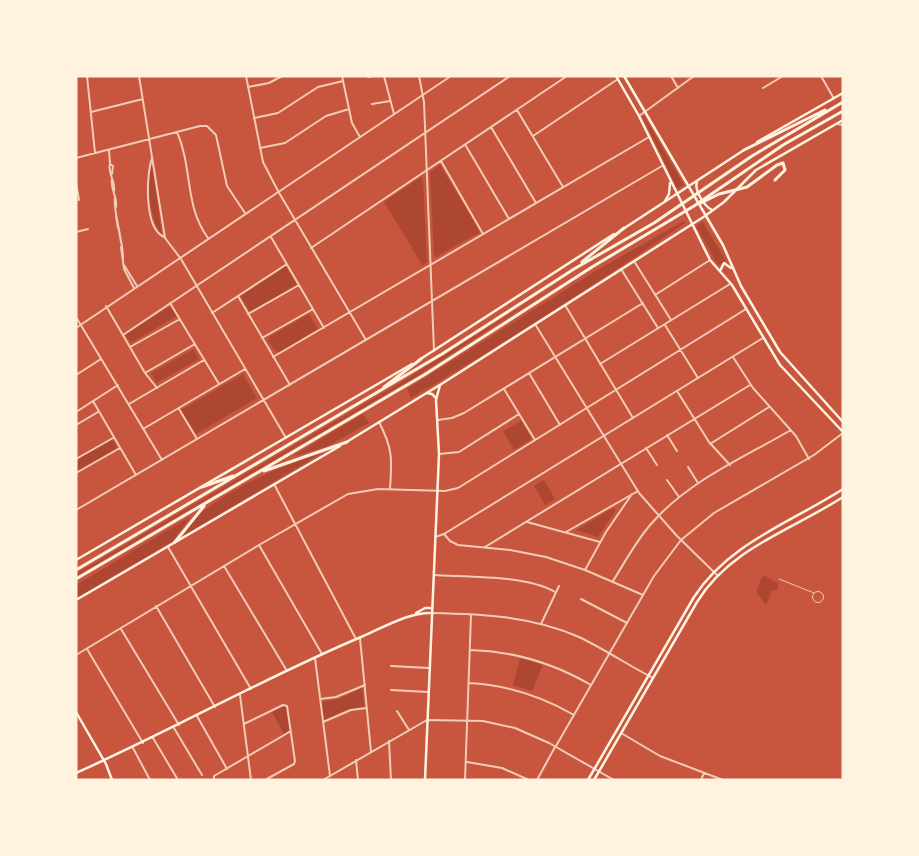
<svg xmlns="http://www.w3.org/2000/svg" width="919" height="856" font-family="Georgia,serif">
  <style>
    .green { fill: #ae4732 }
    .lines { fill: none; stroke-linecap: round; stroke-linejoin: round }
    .pedestrian { stroke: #f1ccb7; stroke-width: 1 }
    .minor { stroke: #f1ccb7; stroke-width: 2 }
    .tertiary { stroke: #f1ccb7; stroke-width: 2 }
    .secondary { stroke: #fff3e0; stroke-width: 2.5 }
    .primary { stroke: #fff3e0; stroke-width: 2.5 }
    .motorway { stroke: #fff3e0; stroke-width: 3 }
  </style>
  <rect width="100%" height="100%" fill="#c8553d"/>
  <path class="green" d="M644 116 684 185 677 189 643 117Z
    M152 165 162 235C150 223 146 180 152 165Z
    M440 165 480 232 436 257 434 255 430 172Z
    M421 177 423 180 427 261 423 266 384 202Z
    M684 221 685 223C596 284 505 343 411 398L407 389 597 270Z
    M703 222 726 261 718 265 696 226Z
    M286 266 297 285 250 312 240 295Z
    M561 282 422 373 76 576V574L395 386Z
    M171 306 177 316 131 343 125 334Z
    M309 314 318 329 280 352 275 351 268 341 269 337Z
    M194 349 199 359 156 383 151 373Z
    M243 374 257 398 196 434 181 410Z
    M363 414 369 423 326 447 293 456Z
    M521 421 532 439 514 450 503 431Z
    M112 439 117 448 76 472V460Z
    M322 453 183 536C189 528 195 519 202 512 232 488 286 463 322 453Z
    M544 480 555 499 545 505 534 486Z
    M613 508 616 510 598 537 576 530Z
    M191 516 173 541 76 598V585Z
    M763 575 778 583V589L772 591 766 605 756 592Z
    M520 658 543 665 532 691 513 685Z
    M362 688 364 706 345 710 324 721 322 702 339 699Z
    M283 706 287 707 290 729 284 734 272 712Z"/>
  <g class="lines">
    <path class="pedestrian" d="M779 579 814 593
      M812.5 597a5.5 5.5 0 1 1 11 0a5.5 5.5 0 1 1-11 0Z"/>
    <path class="minor" d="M87 76 95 153
      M139 76 165 238 181 259 286 438
      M342 76 352 123 360 137
      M384 76 394 114
      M671 76 678 88
      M821 76 833 97
      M368 77 372 76
      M248 87 269 83 282 76
      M763 88 783 76
      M372 104 390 101
      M517 110 563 187
      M91 112 143 99
      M639 116 694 76
      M254 118 278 113 318 87 343 81
      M491 127 536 203
      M177 132C193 169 184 205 208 238
      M533 136 618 79
      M466 146 509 219
      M260 148 285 143 326 116 349 109
      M109 150 110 164 113 166 112 174
      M76 158 200 126H207L216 135 227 186 245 213
      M152 158C146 176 144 228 164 237
      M441 161 483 234
      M110 164C107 173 116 181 114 191
      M112 179C110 190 118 197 116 207
      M76 183 79 200
      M278 191 366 340
      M115 198C112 206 124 245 123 259
      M116 216 118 228
      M119 231 121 242
      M76 232 88 229
      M271 237 324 328
      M121 247 124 269 134 288
      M311 248 567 76
      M634 261 671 320
      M124 265 137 286
      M621 269 658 328
      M655 295 710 260
      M238 296 290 385
      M170 303 219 384
      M565 305 633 418
      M106 306 145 373 157 388
      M212 313 287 264
      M248 314 299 285
      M76 317 162 460
      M665 325 698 378
      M123 335 510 76
      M262 338 313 309
      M130 347 180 319
      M273 357 649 137
      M733 357 753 388 796 436 809 459
      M600 364 730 284
      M145 373 195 344
      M529 373 560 425
      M76 375 101 359
      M504 389 535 440
      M677 391 709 442 730 465
      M93 401 136 475
      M129 404 204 360
      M179 409 197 439
      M76 412 118 385
      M438 420 452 418 464 413 643 303
      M379 422C393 449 392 459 390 489
      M76 425 98 412
      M143 429 245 369
      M667 435 677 451
      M710 444 769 407
      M646 448 657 465
      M439 454 459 452 519 414
      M76 459 113 438
      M688 467 698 483
      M76 473 120 448
      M667 480 679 497
      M274 484 356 639
      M76 510 662 166
      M527 522 600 542
      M566 532 638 491
      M444 534 450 541 458 545 510 550 546 557 585 570 643 595
      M259 545 322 654
      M168 547 251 689
      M485 547 750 385
      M224 566 287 671
      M585 570 606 532 632 494
      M434 575C467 577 527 575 555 592
      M613 581C625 562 636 541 651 524 688 481 743 458 791 430
      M581 599 627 623
      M156 606 215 707
      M541 624 559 586
      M121 629 179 725
      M360 638 371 752
      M87 649 143 743
      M470 650C514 651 553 663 591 685
      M76 655 259 545 348 494 378 489 445 491 458 488 746 309
      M315 658 330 776
      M391 666 429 668
      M469 683C507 685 541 696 574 715
      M391 690 428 692
      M240 695 251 780
      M320 699 336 697 365 685
      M397 711 409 730
      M197 716 227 769
      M323 722 351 710 367 708
      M244 724 283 705 287 706 295 761 294 764 265 780
      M174 728 202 775
      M621 733 660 756 723 780
      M153 738 178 780
      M389 741 391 780
      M133 748 150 780
      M356 760 358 780
      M467 762 502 768 529 780
      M214 780V776L291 731
      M465 780 471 615
      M537 780 555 747
      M701 780 704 773"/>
    <path class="tertiary" d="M246 76 263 162 278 191
      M419 76 424 102 434 351
      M837 124 843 125
      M535 324 639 493 677 536 717 575
      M76 328 451 76
      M435 537 444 534 763 338
      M432 613C483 614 532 616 579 637 604 649 628 665 653 678
      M556 746 654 576 681 540 714 513 814 455 843 433
      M323 780 427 720 483 721 515 728 549 743 614 780"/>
    <path class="secondary" d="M427 393 432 394 436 398
      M416 613 425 608H432
      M76 712 106 764 112 780
      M76 773C172 730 264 678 361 637 383 628 408 612 432 613
      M425 780 439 454 436 400 440 385"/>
    <path class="primary" d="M616 76 639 116 710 260 732 285 780 365 843 432
      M624 76 723 245 741 286 780 352 843 422
      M757 142 843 93
      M697 182C694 190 704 206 712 210
      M665 201 669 194 670 183
      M623 229 744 150
      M720 271 724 263 731 268
      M419 360 614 234
      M345 443 443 383 705 216 724 202 756 170 843 120
      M76 560 412 364
      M76 600 340 446
      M588 780 694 597C729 543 792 522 843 489
      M594 780 697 602C730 548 792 530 843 497"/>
    <path class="motorway" d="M744 150 825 110
      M701 203 719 194 747 187 777 165 783 163 785 170 775 180
      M582 262 624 228
      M384 387 421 359
      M264 471 347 442
      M202 487 233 476
      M175 542 204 506
      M76 570 442 354 574 269 654 223 752 156 843 102
      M76 579 424 375 592 267 694 206 783 145 843 111"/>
  </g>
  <rect width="919" height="856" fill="none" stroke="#fff3e0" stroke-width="155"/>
</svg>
